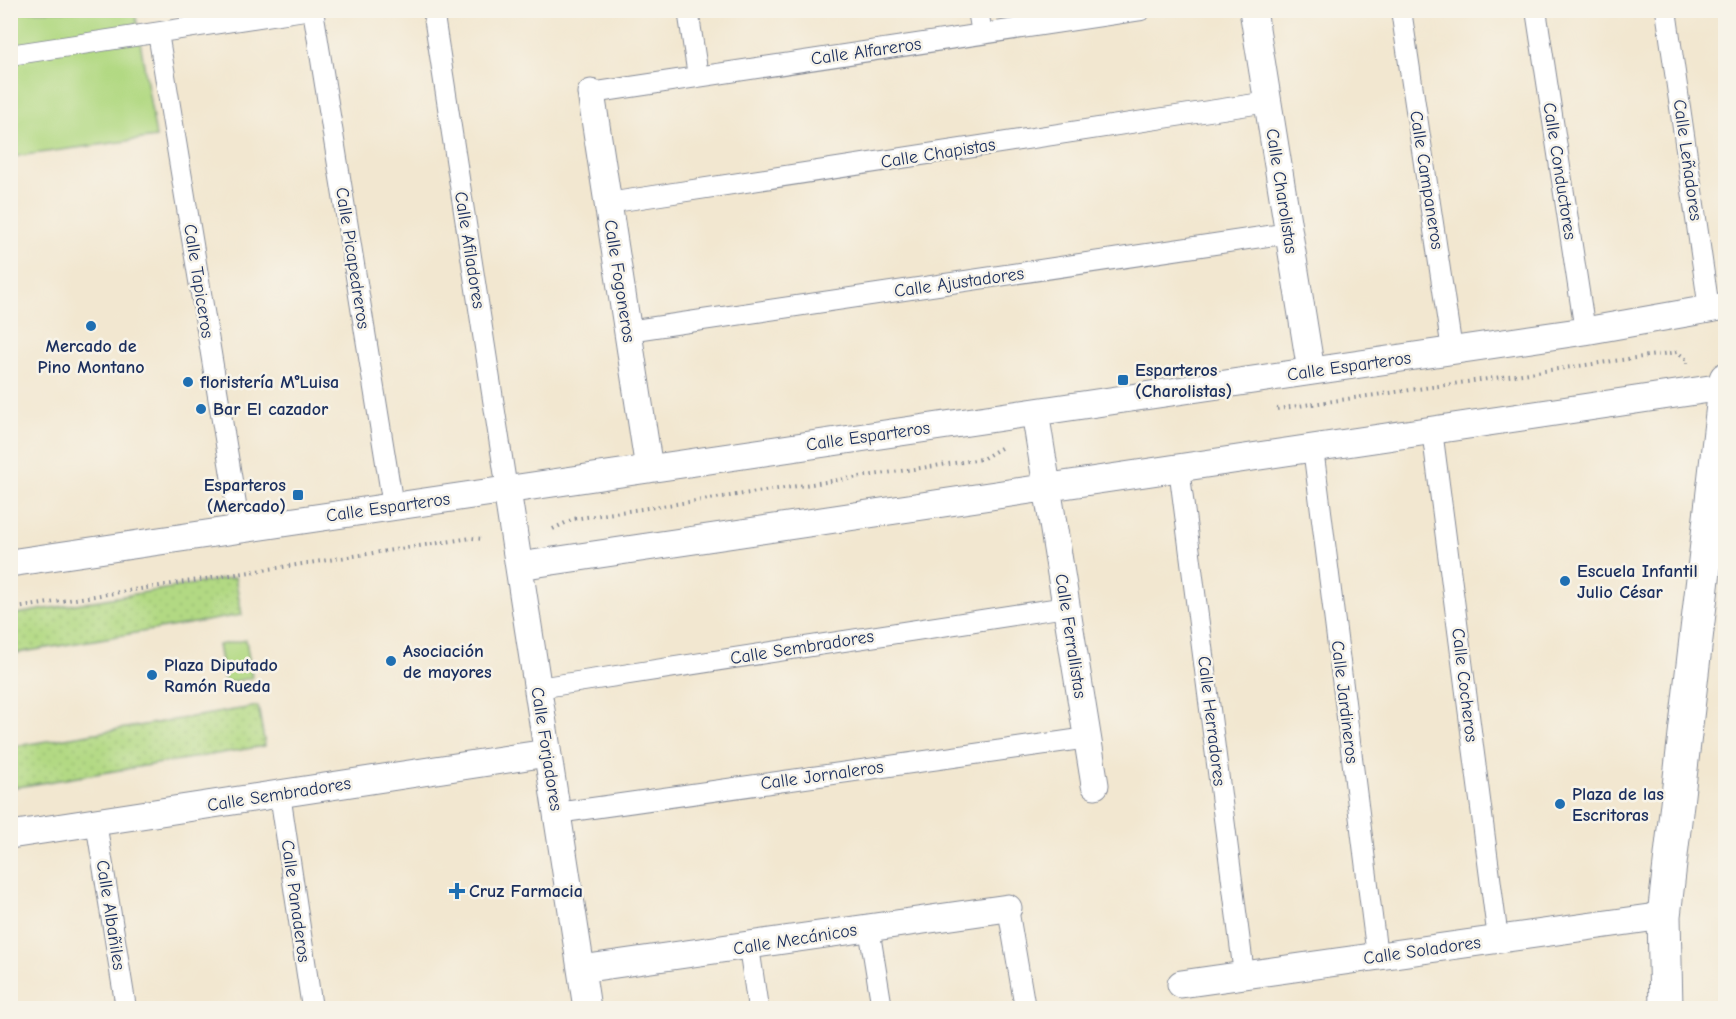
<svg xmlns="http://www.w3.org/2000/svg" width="1736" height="1019" font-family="'Comic Neue',sans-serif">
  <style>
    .park { fill: #b2d983; stroke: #668470; stroke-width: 1.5 }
    .garden { fill: url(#garden-dots); stroke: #668470; stroke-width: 1.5 }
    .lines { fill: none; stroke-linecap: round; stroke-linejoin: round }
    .pedestrian-casing { stroke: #868b97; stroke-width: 22 }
    .minor-casing { stroke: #868b97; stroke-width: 29 }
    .tertiary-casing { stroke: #868b97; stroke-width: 35 }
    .path { stroke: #868b97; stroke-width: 4; stroke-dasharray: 1.5 4.5; stroke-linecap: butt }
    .pedestrian { stroke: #fff; stroke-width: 20 }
    .minor { stroke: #fff; stroke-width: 27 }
    .tertiary { stroke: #fff; stroke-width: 33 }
    .poi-dot { fill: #1f6fb2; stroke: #f7f3e8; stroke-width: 2 }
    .labels { text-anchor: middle; stroke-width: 5; stroke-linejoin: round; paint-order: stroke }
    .street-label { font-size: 18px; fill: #1b2f5e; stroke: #f7f3e8 }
    .poi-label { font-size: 18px; font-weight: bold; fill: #1b2f5e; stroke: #f7f3e8; text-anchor: start }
  </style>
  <defs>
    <pattern id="garden-dots" width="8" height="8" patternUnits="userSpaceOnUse" patternTransform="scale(1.5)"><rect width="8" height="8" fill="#b2d983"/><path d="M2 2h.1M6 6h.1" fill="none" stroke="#98bb74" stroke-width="1.8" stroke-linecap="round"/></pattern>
  </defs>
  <rect width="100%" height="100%" fill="#f7f3e8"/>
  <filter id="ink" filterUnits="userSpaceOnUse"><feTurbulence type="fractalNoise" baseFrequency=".0167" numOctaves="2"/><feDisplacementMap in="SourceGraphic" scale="12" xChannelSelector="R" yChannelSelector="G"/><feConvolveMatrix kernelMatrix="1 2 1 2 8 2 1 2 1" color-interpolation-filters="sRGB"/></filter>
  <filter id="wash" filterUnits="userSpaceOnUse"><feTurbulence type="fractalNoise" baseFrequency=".008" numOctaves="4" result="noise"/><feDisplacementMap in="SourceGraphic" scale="24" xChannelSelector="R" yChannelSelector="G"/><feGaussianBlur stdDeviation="1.35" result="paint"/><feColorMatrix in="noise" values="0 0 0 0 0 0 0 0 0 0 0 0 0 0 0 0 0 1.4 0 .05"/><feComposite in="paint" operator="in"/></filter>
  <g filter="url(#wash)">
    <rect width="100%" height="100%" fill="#f2e7d0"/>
    <path class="park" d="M10 11H135L156 137 11 157Z
      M246 640 252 678 225 683 218 645Z"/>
    <path class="garden" d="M235 577 242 615 11 654V615Z
      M258 706 265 746 11 788V747Z"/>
  </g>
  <g filter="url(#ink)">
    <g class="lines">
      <g class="pedestrian-casing">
        <path id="pedestrian" d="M313 10 393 506
          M433 10 507 490
          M688 10 698 76
          M978 10 982 34
          M1401 10 1452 350
          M1536 10 1585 331
          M1666 10 1709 309
          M158 33 240 529
          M10 55 305 10
          M591 93 1141 10
          M608 203 1268 102
          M628 331 1289 233
          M1432 430 1498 939
          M1313 448 1377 956
          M1179 468 1244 974
          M538 688 1066 607
          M280 794 312 1008
          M557 813 1088 738
          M96 822 126 1008
          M1008 908 1025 1008
          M869 928 882 1008
          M749 947 758 1008"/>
      </g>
      <g class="minor-casing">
        <path id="minor" d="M1253 10 1311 371
          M591 93 649 469
          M1035 412 1095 785
          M507 490 587 1008
          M10 563 1585 331 1726 306
          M519 566 1723 387
          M10 835 547 753
          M581 969 1008 908
          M1181 984 1664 916"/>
      </g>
      <g class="tertiary-casing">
        <path id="tertiary" d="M1666 1008 1664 916 1726 379"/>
      </g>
      <path class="path" d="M1277 409 1677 352 1687 360V364
        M553 529 573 519 982 459 1001 448
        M10 609 471 538 484 539"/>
      <use href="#pedestrian" class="pedestrian"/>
      <use href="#minor" class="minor"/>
      <use href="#tertiary" class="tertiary"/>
    </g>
  </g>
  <g class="poi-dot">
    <circle cx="91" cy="326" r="6"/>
    <rect x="1117" y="374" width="12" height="12" rx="3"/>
    <circle cx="188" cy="382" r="6"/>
    <circle cx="201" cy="409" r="6"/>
    <rect x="292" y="489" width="12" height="12" rx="3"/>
    <circle cx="1565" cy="581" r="6"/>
    <circle cx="391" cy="661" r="6"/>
    <circle cx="152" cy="675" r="6"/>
    <circle cx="1560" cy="804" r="6"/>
    <path d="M454 882h6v6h6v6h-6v6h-6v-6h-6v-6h6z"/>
  </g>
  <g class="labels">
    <g class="street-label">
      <text transform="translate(866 51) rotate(-8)" y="6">Calle Alfareros</text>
      <text transform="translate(938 153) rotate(-9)" y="6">Calle Chapistas</text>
      <text transform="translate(1688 160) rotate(82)" y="6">Calle Leñadores</text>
      <text transform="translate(1560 171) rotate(81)" y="6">Calle Conductores</text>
      <text transform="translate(1427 180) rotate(81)" y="6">Calle Campaneros</text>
      <text transform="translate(1282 191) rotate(81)" y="6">Calle Charolistas</text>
      <text transform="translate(470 250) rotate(81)" y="6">Calle Afiladores</text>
      <text transform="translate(353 258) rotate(81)" y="6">Calle Picapedreros</text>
      <text transform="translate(199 281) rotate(81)" y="6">Calle Tapiceros</text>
      <text transform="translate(620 281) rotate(81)" y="6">Calle Fogoneros</text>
      <text transform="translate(959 282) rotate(-8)" y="6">Calle Ajustadores</text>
      <text transform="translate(1349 366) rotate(-8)" y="6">Calle Esparteros</text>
      <text transform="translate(868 436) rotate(-8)" y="6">Calle Esparteros</text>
      <text transform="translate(388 507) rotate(-8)" y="6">Calle Esparteros</text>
      <text transform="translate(1071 636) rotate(81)" y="6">Calle Ferrallistas</text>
      <text transform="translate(802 647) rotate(-9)" y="6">Calle Sembradores</text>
      <text transform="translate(1465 685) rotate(83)" y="6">Calle Cocheros</text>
      <text transform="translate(1345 702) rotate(83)" y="6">Calle Jardineros</text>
      <text transform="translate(1212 721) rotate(83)" y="6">Calle Herradores</text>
      <text transform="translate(547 749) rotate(81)" y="6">Calle Forjadores</text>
      <text transform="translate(822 775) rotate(-8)" y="6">Calle Jornaleros</text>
      <text transform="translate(279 794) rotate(-9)" y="6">Calle Sembradores</text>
      <text transform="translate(296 901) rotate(82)" y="6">Calle Panaderos</text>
      <text transform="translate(111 915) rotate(81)" y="6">Calle Albañiles</text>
      <text transform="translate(795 939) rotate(-9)" y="6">Calle Mecánicos</text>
      <text transform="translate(1422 950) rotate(-8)" y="6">Calle Soladores</text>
    </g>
    <g class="poi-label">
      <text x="91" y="352" text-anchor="middle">Mercado de<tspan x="91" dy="21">Pino Montano</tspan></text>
      <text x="1135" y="376">Esparteros<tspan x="1135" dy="21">(Charolistas)</tspan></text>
      <text x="200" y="388">floristería M°Luisa</text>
      <text x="213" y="415">Bar El cazador</text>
      <text x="286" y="491" text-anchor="end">Esparteros<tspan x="286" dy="21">(Mercado)</tspan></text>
      <text x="1577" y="577">Escuela Infantil<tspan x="1577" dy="21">Julio César</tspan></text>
      <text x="403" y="657">Asociación<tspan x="403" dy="21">de mayores</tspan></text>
      <text x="164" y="671">Plaza Diputado<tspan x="164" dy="21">Ramón Rueda</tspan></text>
      <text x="1572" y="800">Plaza de las<tspan x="1572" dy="21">Escritoras</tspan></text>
      <text x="469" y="897">Cruz Farmacia</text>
    </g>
  </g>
  <rect width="1736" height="1019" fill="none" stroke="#f7f3e8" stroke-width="36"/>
</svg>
